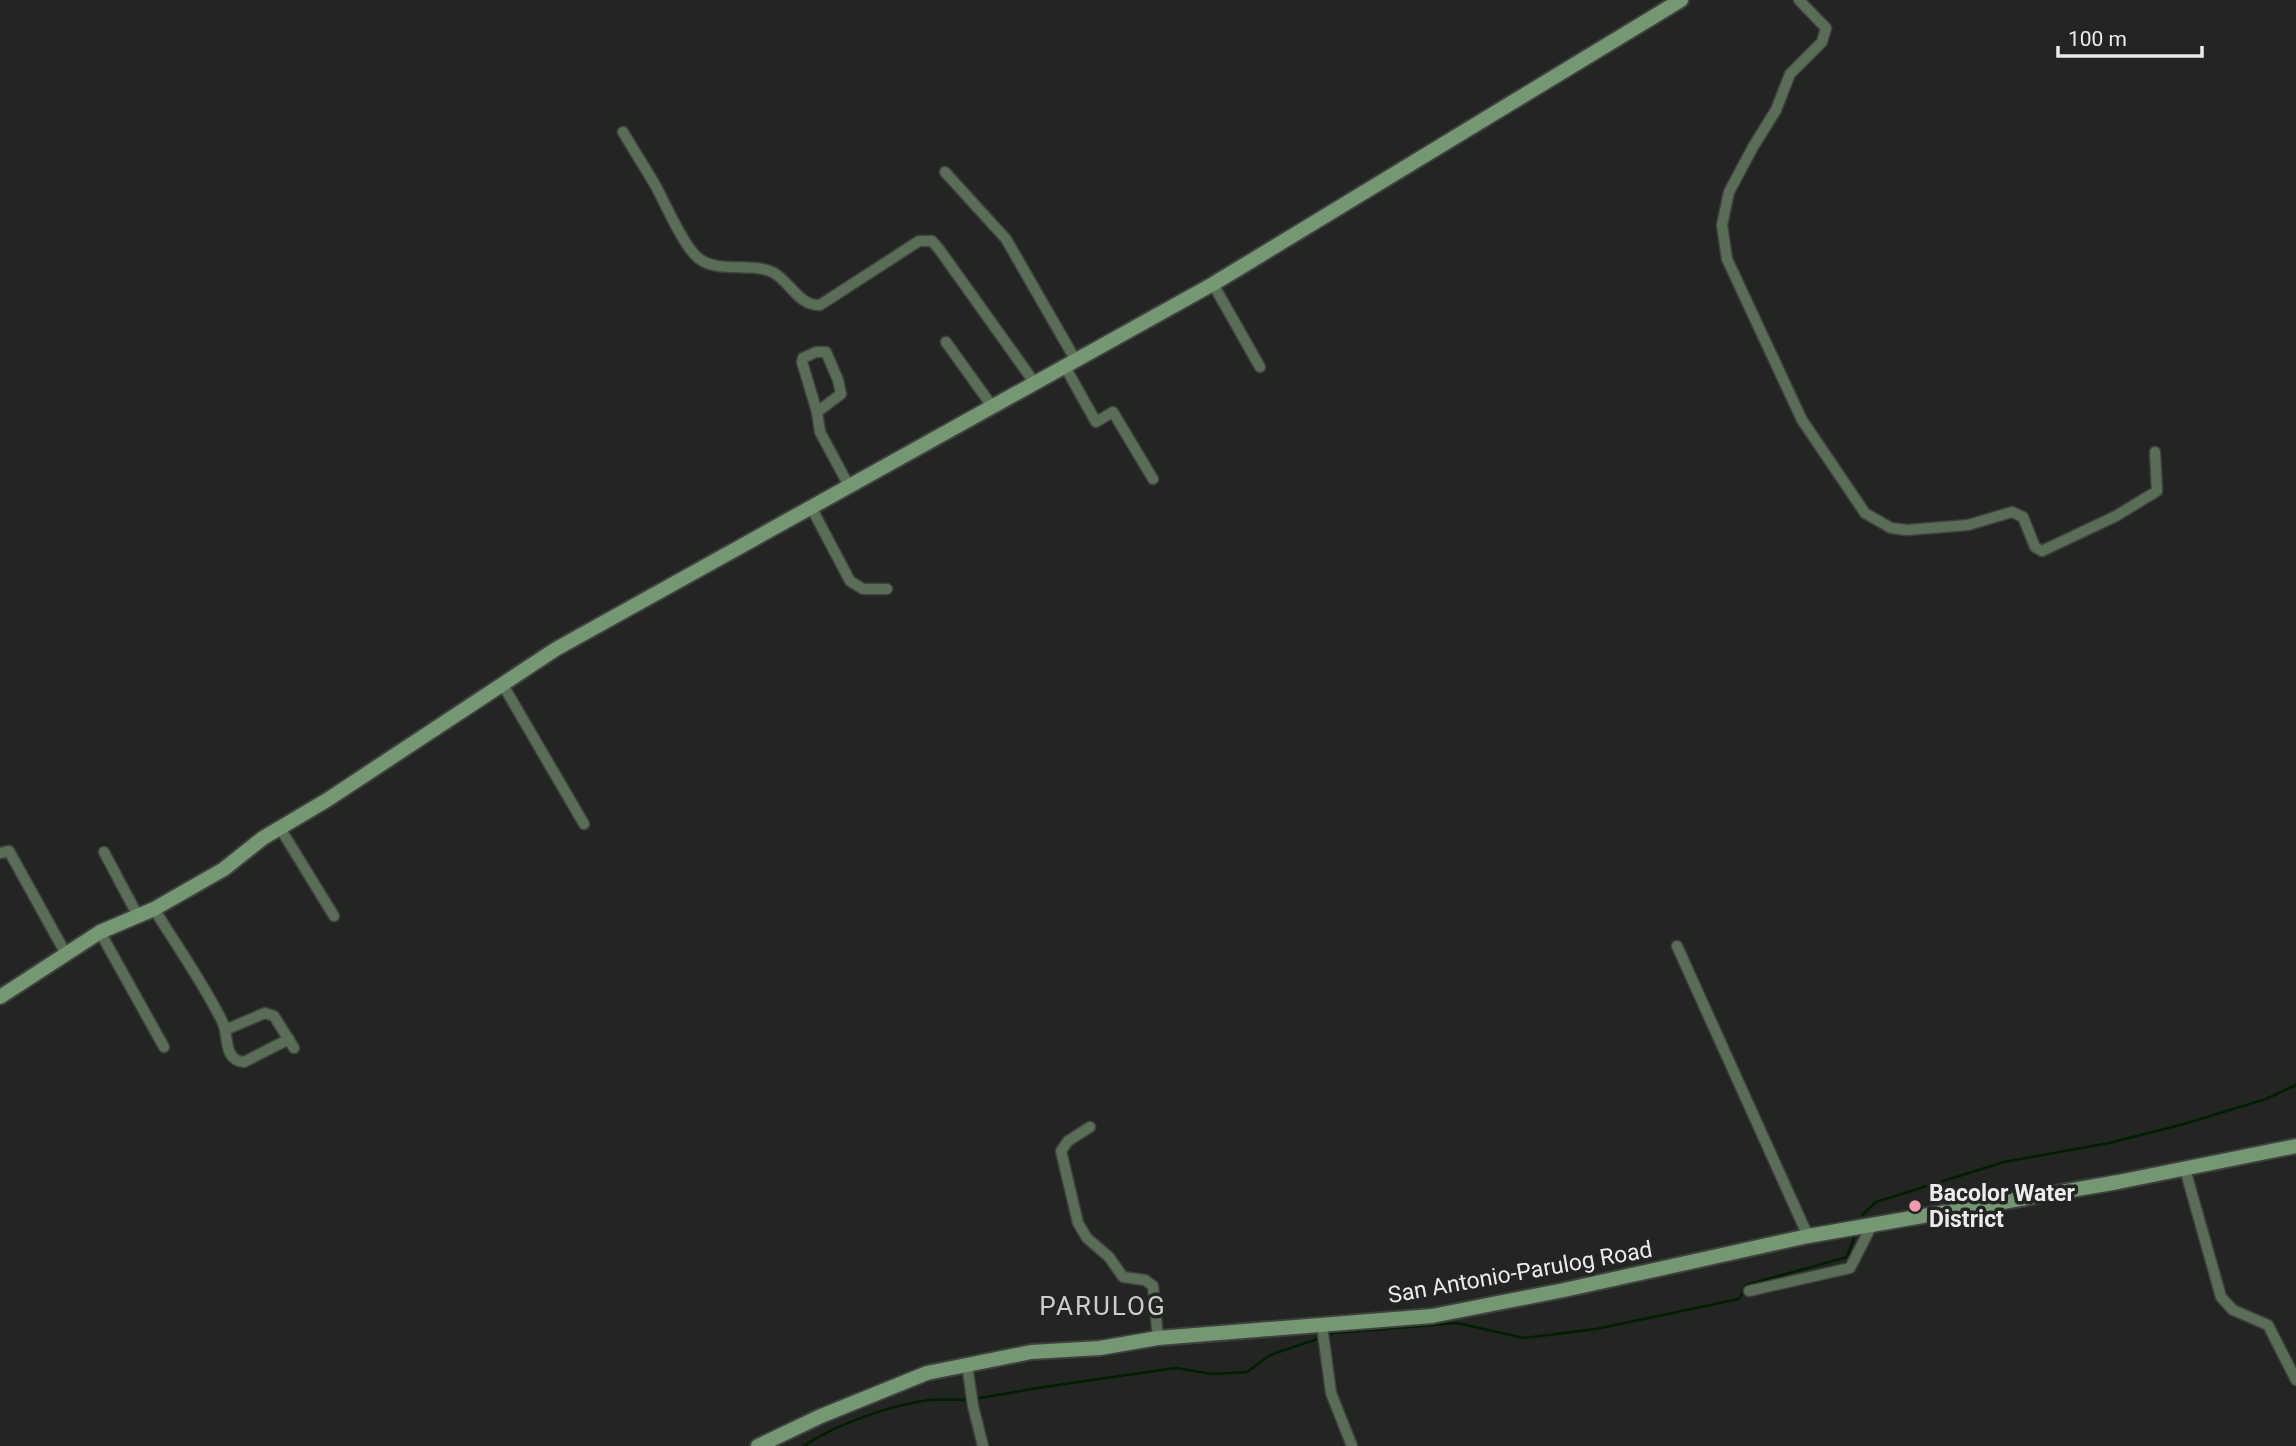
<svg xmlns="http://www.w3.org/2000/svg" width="2296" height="1446" font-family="Roboto,sans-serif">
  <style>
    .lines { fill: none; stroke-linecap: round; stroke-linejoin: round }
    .stream { stroke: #001e00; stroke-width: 2.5 }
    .street-casing { stroke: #3f413f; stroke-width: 13 }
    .secondary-casing { stroke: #3f413f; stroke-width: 18 }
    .street { stroke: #596d57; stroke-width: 10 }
    .secondary { stroke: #769774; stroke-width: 14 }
    .poi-dot { fill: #f29aaf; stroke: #232523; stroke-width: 2.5 }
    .labels { text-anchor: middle; stroke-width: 7; stroke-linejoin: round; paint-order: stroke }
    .poi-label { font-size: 23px; font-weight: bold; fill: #eaebea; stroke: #232523; text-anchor: start }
    .street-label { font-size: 23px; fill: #eaebea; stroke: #232523 }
    .quarter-label { font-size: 26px; letter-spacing: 2px; fill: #cbcecb; stroke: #232523 }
  </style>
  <rect width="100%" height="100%" fill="#232523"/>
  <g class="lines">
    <path class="stream" d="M1862 1215 1876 1202 2004 1162 2109 1143 2184 1124 2266 1099 2296 1085
      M1326 1335 1335 1333 1457 1323 1524 1338 1596 1329 1739 1299 1746 1285 1847 1257 1854 1238
      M974 1399 1044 1387 1175 1368 1212 1374 1247 1372 1270 1355 1320 1338
      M804 1446C834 1425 893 1404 930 1400 942 1399 955 1400 968 1400"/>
    <g class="street-casing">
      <path id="street" d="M1799 0 1826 28 1822 42 1790 74 1776 110 1753 147 1729 192 1722 225 1727 259 1802 420 1865 513 1891 528 1907 530 1968 525 2012 512 2023 517 2035 547 2042 551 2116 516 2157 491 2155 452
        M623 132C633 149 644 166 654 183 664 200 685 251 701 260 721 273 755 262 774 273 790 282 799 306 820 305L919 241H932L939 249 1034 382
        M945 172 1006 239 1075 359
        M1213 284 1260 367
        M946 342 992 406
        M1064 365 1096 422 1113 412 1153 479
        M817 412 841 394 838 380 826 352H816L803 358 802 362 817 412 820 432 849 486
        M811 507 850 581 863 589H887
        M503 685 584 824
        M280 828 334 916
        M104 852 138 916
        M0 853 9 851 66 954
        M154 909C177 946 204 984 223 1023 229 1037 223 1060 244 1062L289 1039
        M100 932 164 1047
        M1677 946 1808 1236
        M225 1030 265 1013 274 1016 294 1048
        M1090 1127 1068 1141 1061 1151 1078 1223 1087 1238 1109 1257 1123 1277 1145 1280 1153 1286 1158 1338
        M2185 1169 2221 1297 2233 1310 2268 1325 2296 1380
        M1749 1291 1850 1268 1872 1225
        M1322 1326 1331 1393 1352 1446
        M967 1365 973 1406 983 1446"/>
    </g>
    <g class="secondary-casing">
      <path id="secondary" d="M0 997 100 932 154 909 224 869 263 838 327 800 556 649 1213 284 1681 0
        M758 1446 821 1416 927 1373 1031 1352 1100 1348 1158 1338 1432 1316 1564 1290 1808 1236 2118 1182 2296 1146"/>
    </g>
    <use href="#street" class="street"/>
    <use href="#secondary" class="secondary"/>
  </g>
  <circle class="poi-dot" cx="1915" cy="1206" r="7"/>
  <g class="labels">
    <g class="poi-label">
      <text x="1929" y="1201">Bacolor Water<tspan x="1929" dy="26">District</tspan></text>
    </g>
    <g class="street-label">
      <text transform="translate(1520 1272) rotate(-10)" y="8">San Antonio-Parulog Road</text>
    </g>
    <g class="quarter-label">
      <text x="1103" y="1315">PARULOG</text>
    </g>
  </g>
  <path d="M2058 46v10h144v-10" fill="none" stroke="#eaebea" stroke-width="3.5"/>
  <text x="2068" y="46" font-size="21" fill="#eaebea" stroke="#232523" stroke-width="5" paint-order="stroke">100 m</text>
</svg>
